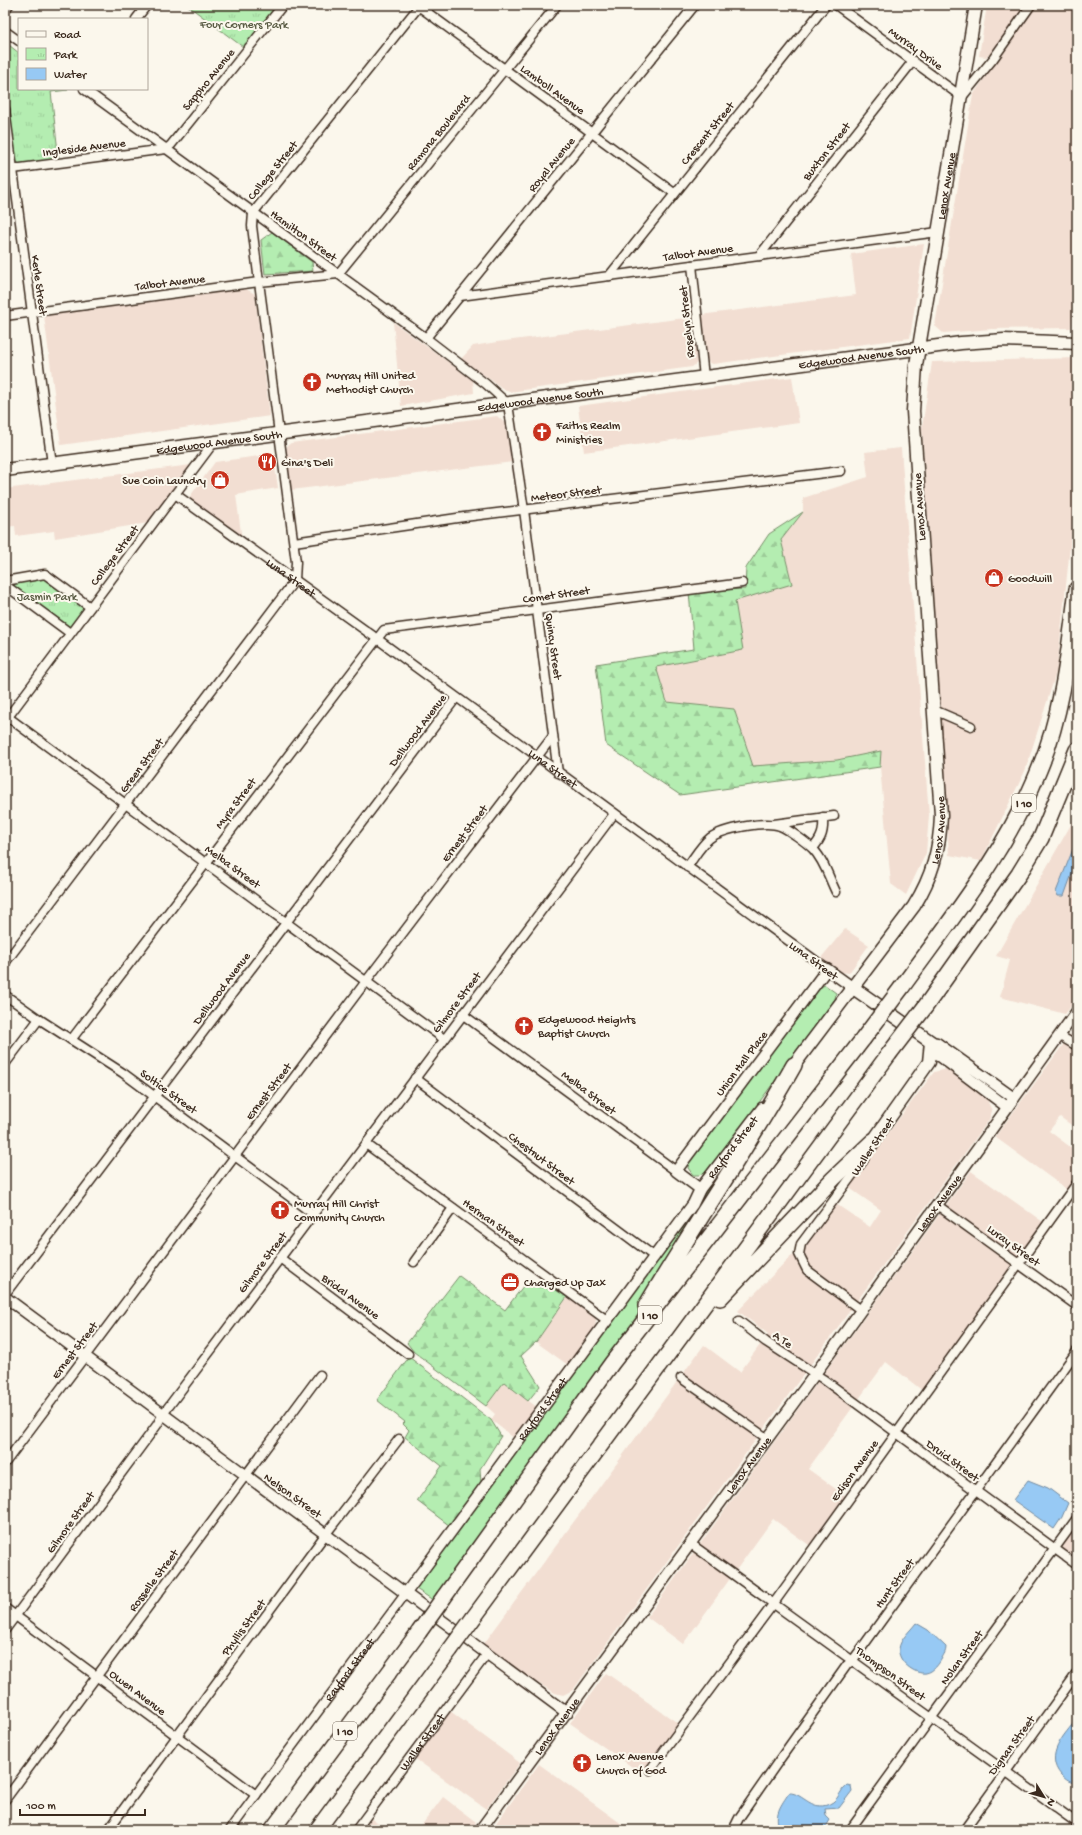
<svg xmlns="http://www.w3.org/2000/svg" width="1082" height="1835" font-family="'Gochi Hand',sans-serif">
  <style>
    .built { fill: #f2ded2 }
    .green { fill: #b4edb1; stroke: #788c68 }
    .forest { fill: url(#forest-firs); stroke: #788c68 }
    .park { fill: url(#park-tufts); stroke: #788c68 }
    .water { fill: #97c9f4; stroke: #72899e }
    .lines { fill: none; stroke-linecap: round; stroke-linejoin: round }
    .minor-casing { stroke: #3b2a1e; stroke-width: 11 }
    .tertiary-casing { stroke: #3b2a1e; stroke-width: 13 }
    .secondary-casing { stroke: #3b2a1e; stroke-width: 15 }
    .motorway-casing { stroke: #3b2a1e; stroke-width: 18 }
    .minor { stroke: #fbf7ec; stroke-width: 8 }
    .tertiary { stroke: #fbf7ec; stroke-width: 10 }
    .secondary { stroke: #fbf7ec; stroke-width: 12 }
    .motorway { stroke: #fbf7ec; stroke-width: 15 }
    .motorway-bridge-casing { stroke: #3b2a1e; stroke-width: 18; stroke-linecap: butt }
    .motorway-bridge { stroke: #fbf7ec; stroke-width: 15 }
    .labels { text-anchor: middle; stroke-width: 4; stroke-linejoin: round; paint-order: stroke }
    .shield { fill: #fbf7ec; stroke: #75685c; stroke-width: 1 }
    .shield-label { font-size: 11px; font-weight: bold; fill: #3b2a1e }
    .park-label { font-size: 12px; fill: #595b43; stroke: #fbf7ec }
    .street-label { font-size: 12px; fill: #3b2a1e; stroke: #fbf7ec }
    .poi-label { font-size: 12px; fill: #3b2a1e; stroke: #fbf7ec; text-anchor: start }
  </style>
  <defs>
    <pattern id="forest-firs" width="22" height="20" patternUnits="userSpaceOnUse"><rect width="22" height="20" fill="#b4edb1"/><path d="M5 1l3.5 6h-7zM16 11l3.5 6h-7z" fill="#9ccb98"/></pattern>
    <pattern id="park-tufts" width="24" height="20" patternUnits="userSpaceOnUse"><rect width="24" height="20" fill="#b4edb1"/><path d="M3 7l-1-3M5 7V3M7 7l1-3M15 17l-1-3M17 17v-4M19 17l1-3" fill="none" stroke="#9ccb98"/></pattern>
  </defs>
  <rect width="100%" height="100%" fill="#fbf7ec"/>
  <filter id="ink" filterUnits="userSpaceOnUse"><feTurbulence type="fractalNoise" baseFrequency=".025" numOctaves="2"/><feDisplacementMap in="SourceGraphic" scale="8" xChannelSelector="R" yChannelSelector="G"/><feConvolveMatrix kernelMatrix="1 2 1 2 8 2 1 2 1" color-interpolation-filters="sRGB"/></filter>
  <g filter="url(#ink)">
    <path class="built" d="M987 5H1026L992 53 986 57 979 56Z
      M1035 5H1077V276L1071 328 992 329 943 333 935 326 973 95Z
      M924 244 910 338 713 364 709 363 707 359 700 315 856 295 851 254Z
      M246 289 255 294 270 416 61 445 44 316Z
      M693 317 697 363 692 367 509 392 505 390 461 359 473 346 497 342Z
      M393 322 473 380 474 393 401 406Z
      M1077 358V481L1057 670 1025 771 981 861 949 855 922 428 932 362Z
      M792 377 799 423 584 452 578 406Z
      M497 416 506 424 513 462 291 490 286 451 287 446 291 443Z
      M901 448 929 815 926 853 906 895 891 884 880 767 881 751 838 760 753 766 734 709 667 702 656 667 743 650 735 601 792 584 781 540 803 512V498L868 477 865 452Z
      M273 454 278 488 236 495 242 540 188 499 215 462Z
      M191 465 148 523 55 538 54 531 16 536 15 526 5 527V489Z
      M1073 821 1077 822V999L1065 1014 1000 997 1010 960 996 956Z
      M845 929 869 945 849 973 840 972 820 959Z
      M1077 1026V1129L1060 1117 1049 1131 1077 1152V1189L1073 1194 995 1137Z
      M946 1069 986 1097 992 1111 989 1120 573 1690 563 1695 555 1693 531 1679 483 1645 704 1345 740 1372 768 1334 738 1311 789 1258 802 1250 836 1204 870 1227 881 1210 848 1187 934 1072Z
      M971 1171 1050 1227 928 1395 886 1362 858 1400 808 1469 851 1500 816 1550 773 1519 683 1644 647 1617Z
      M567 1297 596 1319 595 1328 568 1365 536 1342Z
      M504 1382 538 1408 514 1438 491 1420 495 1414 486 1406Z
      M1077 1523V1558L1060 1546Z
      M606 1673 679 1724 642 1774 570 1723Z
      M442 1705 520 1763 486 1809 407 1753Z
      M539 1764 630 1830H491Z
      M443 1797 476 1822 470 1830H418Z
      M363 1813 387 1830H350Z"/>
    <path class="green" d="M825 985 836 993 835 999 708 1172 699 1175H693L688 1168 689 1162 820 987Z
      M743 1140 685 1239 603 1370 436 1602 416 1589 692 1212 701 1195Z"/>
    <path class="forest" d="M272 232 312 262 313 271 265 274 261 240Z
      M803 512 781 540 792 584 735 601 743 650 656 667 667 702 734 709 753 766 837 760 881 751 880 767 680 795 606 745 596 664 694 649 689 592 745 589 746 568 769 534Z
      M459 1276 505 1310 524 1285 554 1289 567 1297 536 1342 521 1356 540 1386 528 1401 504 1382 486 1406 414 1352 407 1343Z
      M409 1357 491 1420 501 1436 480 1469 481 1483 450 1526 417 1501 442 1466 405 1437 409 1430 403 1424 405 1422 377 1400Z"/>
    <path class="park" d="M187 5H283L247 50Z
      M5 42 19 53V89L68 90 51 92 59 160 21 165 15 160 5 60Z
      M43 577 84 608 69 628 10 584Z"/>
    <path class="water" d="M1077 839V860L1064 896H1058L1056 892Z
      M1028 1480 1048 1488 1068 1503 1062 1517 1054 1529 1013 1500Z
      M916 1623 928 1630 946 1647C946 1652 944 1654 942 1658 939 1664 933 1672 926 1673 915 1675 897 1661 899 1649 900 1639 910 1631 916 1623Z
      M1077 1719V1782C1071 1784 1066 1780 1061 1775 1044 1755 1064 1735 1077 1719Z
      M847 1785 851 1786 852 1791 839 1808 825 1809 826 1816 830 1820 824 1830 780 1829C773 1815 781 1805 789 1793 803 1792 813 1815 833 1802 839 1798 841 1789 847 1785Z"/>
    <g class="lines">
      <g class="minor-casing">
        <g id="minor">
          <path d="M417 5 674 193"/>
          <path d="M836 5 962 97 993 59 1031 5"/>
          <path d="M5 10 9 5"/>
          <path d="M136 19 147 5"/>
          <path d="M5 31 19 41"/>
          <path d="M84 89 426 338 486 384 508 404 524 510 558 773"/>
          <path d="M5 109 52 464"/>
          <path d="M5 170 166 149 171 145 283 5"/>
          <path d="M759 256 913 61"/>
          <path d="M692 265 704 377"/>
          <path d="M609 276 826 5"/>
          <path d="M460 296 938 232"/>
          <path d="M5 316 259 282 338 274 557 5"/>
          <path d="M426 338 695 5"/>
          <path id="s1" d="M175 494 376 638 827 969"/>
          <path d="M294 542 464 517 841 471"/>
          <path d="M5 581 45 574 90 607"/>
          <path d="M5 585 70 633"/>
          <path d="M934 710 971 726"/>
          <path d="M5 715 444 1039"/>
          <path d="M5 721 214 442"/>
          <path d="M774 824 834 816"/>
          <path d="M813 848C822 838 824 831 823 817"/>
          <path d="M687 867C694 858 700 846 710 838 722 829 766 820 780 826 788 829 807 843 813 849 824 860 829 878 836 892"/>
          <path d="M5 963 295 580 296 562 259 282 252 226 253 213 420 5"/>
          <path d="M5 995 39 1019 123 1073 313 1214"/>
          <path d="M462 1014 676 1171"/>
          <path d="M1060 1036 1077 1046"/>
          <path d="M71 1040 384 630 742 583"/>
          <path d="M5 1064 39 1019"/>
          <path d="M415 1078 655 1257"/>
          <path d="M366 1144 608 1321"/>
          <path d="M937 1205 1077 1306"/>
          <path d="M280 1258 408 1354"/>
          <path d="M414 1262 453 1208"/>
          <path d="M5 1294 456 698"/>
          <path d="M861 1310 807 1270 799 1254 801 1244 863 1161 868 1151"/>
          <path d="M739 1321 766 1342 823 1379 1077 1565"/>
          <path d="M681 1378 768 1439"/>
          <path d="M5 1463 367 980 553 736"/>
          <path d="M691 1544 1077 1823"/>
          <path d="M5 1608 256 1795"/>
          <path d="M5 1630 157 1425 163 1414 614 814"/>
          <path d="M650 1770 774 1603 1077 1183"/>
          <path d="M5 1800 320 1375"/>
          <path d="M108 1830 322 1539 399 1439"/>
          <path id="s2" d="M230 1830 406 1593"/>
          <path id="s3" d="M356 1830 487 1654"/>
          <path d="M733 1830 739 1818 780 1759 847 1665 853 1660 1077 1351"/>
          <path d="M850 1830 1077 1518"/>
          <path d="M964 1830 1077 1673"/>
        </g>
      </g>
      <g class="tertiary-casing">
        <g id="tertiary">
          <path d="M1007 1107 937 1054 933 1051 931 1042 937 1043 1014 1098"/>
          <path d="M700 1189 676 1171 821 977 827 969 852 987"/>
          <path d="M5 1297 567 1713"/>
          <path id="s4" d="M406 1593 693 1204 700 1189 762 1108"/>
          <path id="s5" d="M480 1830 815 1374 1077 1011"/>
        </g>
      </g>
      <g class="secondary-casing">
        <g id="secondary">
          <path id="s6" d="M5 470 961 343 1004 340 1077 343"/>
          <path d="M852 987 931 1042 929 1062 873 1141"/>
          <path id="s7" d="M794 1065 914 906C932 877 940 849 941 815L913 411 916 365 976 5"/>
        </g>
      </g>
      <g class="motorway-casing">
        <path id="motorway" d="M902 987C952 918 1007 850 1039 770 1063 712 1069 650 1077 589
          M925 1007 1019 874 1041 838 1077 750
          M720 1298 833 1179 873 1141
          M646 1306C694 1225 748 1147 794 1065
          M444 1597 612 1363 863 1039
          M474 1617 889 1054
          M272 1830 419 1632
          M317 1830 450 1650"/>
      </g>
      <use href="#minor" class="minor"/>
      <use href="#tertiary" class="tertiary"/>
      <use href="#secondary" class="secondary"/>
      <use href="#motorway" class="motorway"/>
      <g class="motorway-bridge-casing">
        <path id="motorway-bridge" d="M863 1039 902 987
          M889 1054 925 1007
          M419 1632 444 1597
          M450 1650 474 1617"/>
      </g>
      <use href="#motorway-bridge" class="motorway-bridge"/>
    </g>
  </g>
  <defs>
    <g id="church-disc" transform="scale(1)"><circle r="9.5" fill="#c8321e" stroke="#fbf7ec"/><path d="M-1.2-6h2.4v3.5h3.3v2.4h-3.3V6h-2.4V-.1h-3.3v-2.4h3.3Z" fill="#fff"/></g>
    <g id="restaurant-disc" transform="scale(1)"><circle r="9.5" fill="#c8321e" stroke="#fbf7ec"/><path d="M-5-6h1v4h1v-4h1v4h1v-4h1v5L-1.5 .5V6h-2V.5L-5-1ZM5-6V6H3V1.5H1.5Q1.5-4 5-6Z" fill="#fff"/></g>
    <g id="shop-disc" transform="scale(1)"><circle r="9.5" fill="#c8321e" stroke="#fbf7ec"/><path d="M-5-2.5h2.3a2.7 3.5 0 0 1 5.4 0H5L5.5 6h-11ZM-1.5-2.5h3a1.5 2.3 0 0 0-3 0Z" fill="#fff"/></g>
    <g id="office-disc" transform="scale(1)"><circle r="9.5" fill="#c8321e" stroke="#fbf7ec"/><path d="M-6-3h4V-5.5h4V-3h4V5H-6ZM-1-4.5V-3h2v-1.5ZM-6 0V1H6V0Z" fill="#fff"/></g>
  </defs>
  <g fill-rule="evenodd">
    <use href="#church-disc" x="312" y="382"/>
    <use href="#church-disc" x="542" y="432"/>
    <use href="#restaurant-disc" x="267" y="462"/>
    <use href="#shop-disc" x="220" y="480"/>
    <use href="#shop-disc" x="994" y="578"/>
    <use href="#church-disc" x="524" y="1026"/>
    <use href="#church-disc" x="280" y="1210"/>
    <use href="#office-disc" x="510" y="1282"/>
    <use href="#church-disc" x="582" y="1763"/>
  </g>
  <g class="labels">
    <g class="shield">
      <rect x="1012" y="794" width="24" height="18" rx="3"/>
      <rect x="638" y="1306" width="24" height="18" rx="3"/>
      <rect x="333" y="1722" width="24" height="18" rx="3"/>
    </g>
    <g class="shield-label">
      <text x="1024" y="807">I 10</text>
      <text x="650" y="1319">I 10</text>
      <text x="345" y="1735">I 10</text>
    </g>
    <g class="park-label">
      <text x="244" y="28">Four Corners Park</text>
      <text x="47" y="600">Jasmin Park</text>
    </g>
    <g class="street-label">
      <text transform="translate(916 48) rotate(36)" y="4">Murray Drive</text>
      <text transform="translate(208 79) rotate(-51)" y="4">Sappho Avenue</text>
      <text transform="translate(553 89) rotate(36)" y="4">Lamboll Avenue</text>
      <text transform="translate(438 132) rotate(-51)" y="4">Ramona Boulevard</text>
      <text transform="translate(707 133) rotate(-51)" y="4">Crescent Street</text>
      <text transform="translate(84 147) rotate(-7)" y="4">Ingleside Avenue</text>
      <text transform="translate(826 151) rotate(-52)" y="4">Buxton Street</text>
      <text transform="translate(551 164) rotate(-51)" y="4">Royal Avenue</text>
      <text transform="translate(272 170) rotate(-51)" y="4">College Street</text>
      <text dy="4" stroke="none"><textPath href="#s7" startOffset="928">Lenox Avenue</textPath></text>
      <text transform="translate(304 235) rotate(36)" y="4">Hamilton Street</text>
      <text transform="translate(698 252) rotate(-8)" y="4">Talbot Avenue</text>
      <text transform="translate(170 282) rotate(-7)" y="4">Talbot Avenue</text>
      <text transform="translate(40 285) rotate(82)" y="4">Kerle Street</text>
      <text transform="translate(686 322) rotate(-96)" y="4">Roselyn Street</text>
      <text dy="4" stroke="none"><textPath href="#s6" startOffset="864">Edgewood Avenue South</textPath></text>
      <text dy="4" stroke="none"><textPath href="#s6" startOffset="540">Edgewood Avenue South</textPath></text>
      <text dy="4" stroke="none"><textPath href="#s6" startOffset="216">Edgewood Avenue South</textPath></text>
      <text transform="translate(566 493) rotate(-7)" y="4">Meteor Street</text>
      <text transform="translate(919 507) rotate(-94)" y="4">Lenox Avenue</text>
      <text transform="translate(114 555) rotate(-53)" y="4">College Street</text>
      <text dy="4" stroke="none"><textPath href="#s1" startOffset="143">Luna Street</textPath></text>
      <text transform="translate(556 594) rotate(-8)" y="4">Comet Street</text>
      <text transform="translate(554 646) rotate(82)" y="4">Quincy Street</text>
      <text transform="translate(417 730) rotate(-53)" y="4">Dellwood Avenue</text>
      <text transform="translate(141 765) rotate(-53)" y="4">Green Street</text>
      <text dy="4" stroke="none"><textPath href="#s1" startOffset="467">Luna Street</textPath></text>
      <text transform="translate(235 803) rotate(-53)" y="4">Myra Street</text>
      <text dy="4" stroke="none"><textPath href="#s7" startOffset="280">Lenox Avenue</textPath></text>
      <text transform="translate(464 833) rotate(-53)" y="4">Ernest Street</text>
      <text transform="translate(233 866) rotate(36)" y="4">Melba Street</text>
      <text transform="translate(814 960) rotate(36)" y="4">Luna Street</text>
      <text transform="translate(221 988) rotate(-53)" y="4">Dellwood Avenue</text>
      <text transform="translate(456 1002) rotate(-53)" y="4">Gilmore Street</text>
      <text transform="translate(741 1063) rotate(-53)" y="4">Union Hall Place</text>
      <text transform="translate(169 1091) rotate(36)" y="4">Soltice Street</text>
      <text transform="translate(268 1091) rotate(-53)" y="4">Ernest Street</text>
      <text transform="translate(589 1092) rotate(37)" y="4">Melba Street</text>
      <text transform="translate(872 1146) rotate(-56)" y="4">Waller Street</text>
      <text dy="4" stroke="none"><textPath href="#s4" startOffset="553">Rayford Street</textPath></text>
      <text transform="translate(542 1158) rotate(37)" y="4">Chestnut Street</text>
      <text dy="4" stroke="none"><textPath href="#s5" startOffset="777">Lenox Avenue</textPath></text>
      <text transform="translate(494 1222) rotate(36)" y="4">Herman Street</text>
      <text transform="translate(1014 1245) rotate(36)" y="4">Luray Street</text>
      <text transform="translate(262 1262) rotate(-53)" y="4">Gilmore Street</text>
      <text transform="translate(351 1296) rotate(36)" y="4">Bridal Avenue</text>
      <text transform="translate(783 1339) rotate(34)" y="4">A Te</text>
      <text transform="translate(74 1350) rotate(-53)" y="4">Ernest Street</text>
      <text dy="4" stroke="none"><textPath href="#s4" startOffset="229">Rayford Street</textPath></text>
      <text transform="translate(953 1460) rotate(36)" y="4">Druid Street</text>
      <text dy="4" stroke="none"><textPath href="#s5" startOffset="453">Lenox Avenue</textPath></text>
      <text transform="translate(854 1470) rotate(-54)" y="4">Edison Avenue</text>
      <text transform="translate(293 1495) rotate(36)" y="4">Nelson Street</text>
      <text transform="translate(70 1522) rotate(-54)" y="4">Gilmore Street</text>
      <text transform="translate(153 1580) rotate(-53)" y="4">Rosselle Street</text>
      <text transform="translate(894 1583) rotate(-54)" y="4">Hunt Street</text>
      <text transform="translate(243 1627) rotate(-54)" y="4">Phyllis Street</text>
      <text transform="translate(961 1657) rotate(-54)" y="4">Nolan Street</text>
      <text dy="4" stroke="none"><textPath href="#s2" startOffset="200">Rayford Street</textPath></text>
      <text transform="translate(891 1673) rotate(36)" y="4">Thompson Street</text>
      <text transform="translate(138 1692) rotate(37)" y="4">Owen Avenue</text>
      <text dy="4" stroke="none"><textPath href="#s5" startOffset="129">Lenox Avenue</textPath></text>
      <text dy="4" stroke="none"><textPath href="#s3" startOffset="110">Waller Street</textPath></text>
      <text transform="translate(1011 1745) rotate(-54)" y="4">Dignan Street</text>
    </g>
    <g class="poi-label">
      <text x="326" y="379">Murray Hill United<tspan x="326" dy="14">Methodist Church</tspan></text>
      <text x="556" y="429">Faiths Realm<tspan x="556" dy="14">Ministries</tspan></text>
      <text x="281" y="466">Gina's Deli</text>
      <text x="206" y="484" text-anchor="end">Sue Coin Laundry</text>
      <text x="1008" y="582">Goodwill</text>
      <text x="538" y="1023">Edgewood Heights<tspan x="538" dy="14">Baptist Church</tspan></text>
      <text x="294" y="1207">Murray Hill Christ<tspan x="294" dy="14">Community Church</tspan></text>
      <text x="524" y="1286">Charged Up Jax</text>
      <text x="596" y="1760">Lenox Avenue<tspan x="596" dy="14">Church of God</tspan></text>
    </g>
  </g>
  <rect width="1082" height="1835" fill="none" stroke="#fbf7ec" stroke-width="20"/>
  <rect x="10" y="10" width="1062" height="1815" fill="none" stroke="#3b2a1e" stroke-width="1.5" filter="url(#ink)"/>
  <rect x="18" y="18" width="130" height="72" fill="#fbf7ec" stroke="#aea59a"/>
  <rect x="26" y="31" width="20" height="6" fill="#fbf7ec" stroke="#aea59a"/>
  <text x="54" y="38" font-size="12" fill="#3b2a1e">Road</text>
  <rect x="26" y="48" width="20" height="12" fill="url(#park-tufts)" stroke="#aea59a"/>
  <text x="54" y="58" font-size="12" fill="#3b2a1e">Park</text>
  <rect x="26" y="68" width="20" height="12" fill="#97c9f4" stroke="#aea59a"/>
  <text x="54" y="78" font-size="12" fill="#3b2a1e">Water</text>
  <g transform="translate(1044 1797) rotate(127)" stroke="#fbf7ec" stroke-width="3" paint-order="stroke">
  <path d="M0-3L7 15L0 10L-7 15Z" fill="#3b2a1e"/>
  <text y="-6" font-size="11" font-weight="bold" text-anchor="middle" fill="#3b2a1e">N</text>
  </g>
  <path d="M20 1809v6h125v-6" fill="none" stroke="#3b2a1e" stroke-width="2"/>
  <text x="26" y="1809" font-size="12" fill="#3b2a1e" stroke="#fbf7ec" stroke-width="3" paint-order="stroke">100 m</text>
</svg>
